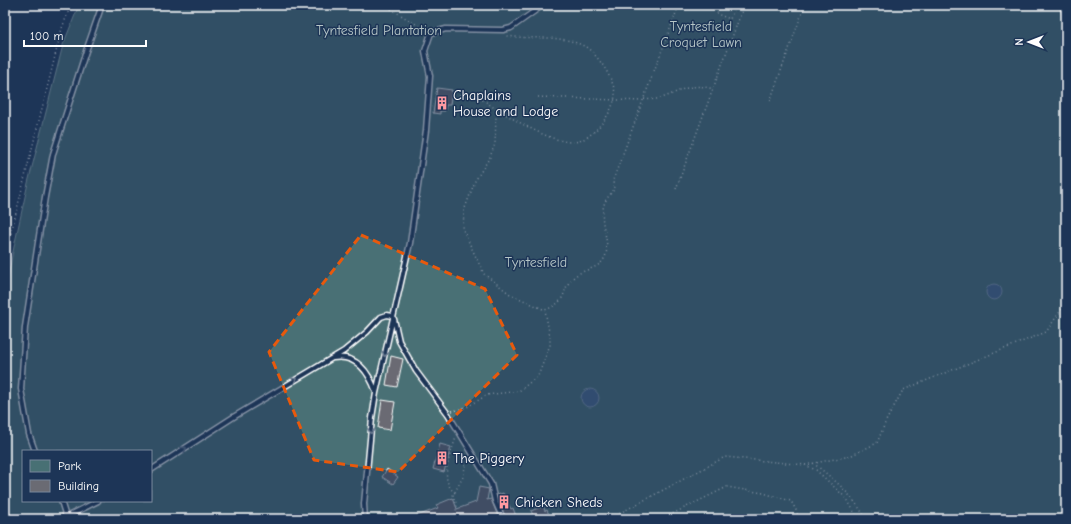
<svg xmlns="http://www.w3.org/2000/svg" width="1071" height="524" font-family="'Comic Neue',sans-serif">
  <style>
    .green { fill: #487074; stroke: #a4b8ba; fill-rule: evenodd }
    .water { fill: #49688e; stroke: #92a4bb }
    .building { fill: #6a6b73; stroke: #fff }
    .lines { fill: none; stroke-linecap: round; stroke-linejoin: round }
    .lane-casing { stroke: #fff; stroke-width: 7 }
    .path { stroke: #fff; stroke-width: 1.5; stroke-dasharray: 1 3; stroke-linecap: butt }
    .lane { stroke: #1d3557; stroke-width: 4 }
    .oneway { stroke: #6c7c92 }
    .marked { fill: none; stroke: #e8590c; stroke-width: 3; stroke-dasharray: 8 5; stroke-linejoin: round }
    .labels { text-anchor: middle; stroke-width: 3; stroke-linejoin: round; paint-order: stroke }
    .park-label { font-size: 14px; fill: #b6c6c7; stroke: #1d3557 }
    .poi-label { font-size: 14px; fill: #fff; stroke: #1d3557; text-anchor: start }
  </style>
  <rect width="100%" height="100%" fill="#1d3557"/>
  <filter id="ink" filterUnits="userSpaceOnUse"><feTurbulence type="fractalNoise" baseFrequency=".025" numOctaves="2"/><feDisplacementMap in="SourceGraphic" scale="8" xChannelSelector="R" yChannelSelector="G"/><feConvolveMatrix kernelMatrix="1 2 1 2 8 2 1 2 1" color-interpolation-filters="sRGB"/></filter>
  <g filter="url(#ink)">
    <path class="green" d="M79 5H1066V519H5V295L12 256 28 183 63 45ZM23 451H151V501H23Z"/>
    <path class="water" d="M986 292a8 8 0 1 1 16 0a8 8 0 1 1-16 0Z
      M581 398a9 9 0 1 1 18 0a9 9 0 1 1-18 0Z"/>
    <path class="building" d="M437 88 452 90 450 105H446L445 111H440V114L433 113Z
      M391 356 403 359 397 387 386 385Z
      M382 400 395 402 390 430 378 428Z
      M440 444 451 447 444 472 433 469Z
      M387 469 398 477 393 484 382 477Z
      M479 487 489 489 487 500 491 499 499 519H457L455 514 442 519 440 514 427 519H409L438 508 436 505 453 498 457 509 476 502Z
      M503 493 511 509 513 508 517 519H506L497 495Z
      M543 506 545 511 547 510 550 517 545 519H535L531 511Z"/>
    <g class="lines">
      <g class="lane-casing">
        <path id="lane" d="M1063 5 1066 24
          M394 319 399 341 416 371 448 414 491 484 495 501 503 519
          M333 358C357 354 369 372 376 392
          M35 451 29 434 21 389 25 327 45 197 53 154 86 51 102 5
          M151 470 235 416 344 351 367 332 381 317 387 315 393 316
          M61 501 66 517
          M62 519 98 501
          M365 519 364 504 372 418 376 393 410 243 426 130 430 76 425 51 431 33 446 29 503 30 511 28 539 8 542 5"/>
      </g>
      <path class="path" d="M384 5 426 30
        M720 5 717 14 730 19 735 5
        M847 5 853 7 857 5
        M459 95C466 96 474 97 480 99 486 101 491 106 496 109 516 120 551 143 574 142 592 141 615 111 615 94 614 79 597 53 584 46 560 34 532 40 507 36
        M538 97 642 101
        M644 99C672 103 681 79 713 89
        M770 101 805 5
        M500 111 496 117 495 144 490 157 475 181 464 211 463 230 484 274 510 294 545 310C571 300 559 290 574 277 584 268 599 270 605 257 611 242 600 226 603 211 603 206 605 201 608 197 610 194 613 192 614 189 614 187 613 183 613 180L679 5
        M676 189 744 5
        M5 261 12 229 62 28 71 5
        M452 411 467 407 487 395 519 391 538 376 550 345V337L545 310
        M813 463C836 481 851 493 866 519
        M805 465 816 470 847 499 858 519
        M455 493C438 479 451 455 456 437
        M451 499 463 477 466 463 464 453
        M447 517 448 519
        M450 519 455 517 457 505 453 496
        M609 519 725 457 805 465 850 456 877 443 886 421 903 390 1046 332 1066 303
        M662 519 727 487 763 493 791 501 797 512 798 519"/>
      <use href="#lane" class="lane"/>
    </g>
    <defs><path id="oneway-chevron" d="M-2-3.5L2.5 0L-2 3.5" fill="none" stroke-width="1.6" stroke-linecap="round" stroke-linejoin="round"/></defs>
    <g class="oneway">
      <use href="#oneway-chevron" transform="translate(385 354) rotate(103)"/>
      <use href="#oneway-chevron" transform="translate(294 380) rotate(-31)"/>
      <use href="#oneway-chevron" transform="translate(371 431) rotate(96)"/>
      <use href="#oneway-chevron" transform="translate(184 449) rotate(-33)"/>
    </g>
  </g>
  <path d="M0 0H1071V524H0ZM361 235 485 289 517 355 398 472 314 460 269 352Z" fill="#1d3557" fill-opacity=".55" fill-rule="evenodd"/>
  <path class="marked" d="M361 235 485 289 517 355 398 472 314 460 269 352Z"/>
  <defs>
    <g id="building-bare" transform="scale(1.08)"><path d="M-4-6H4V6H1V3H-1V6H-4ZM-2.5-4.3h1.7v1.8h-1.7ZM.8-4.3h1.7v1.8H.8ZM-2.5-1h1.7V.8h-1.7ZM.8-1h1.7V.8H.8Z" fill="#ff9aa2" stroke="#1d3557" stroke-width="2.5" paint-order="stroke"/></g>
  </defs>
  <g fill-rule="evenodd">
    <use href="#building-bare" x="442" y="103"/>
    <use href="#building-bare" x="442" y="458"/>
    <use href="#building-bare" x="504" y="502"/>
  </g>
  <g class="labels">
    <g class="park-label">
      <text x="701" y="31">Tyntesfield<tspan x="701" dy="16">Croquet Lawn</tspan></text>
      <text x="379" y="35">Tyntesfield Plantation</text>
      <text x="536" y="267">Tyntesfield</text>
    </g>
    <g class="poi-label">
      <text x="453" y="100">Chaplains<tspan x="453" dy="16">House and Lodge</tspan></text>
      <text x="453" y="463">The Piggery</text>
      <text x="515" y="507">Chicken Sheds</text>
    </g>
  </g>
  <rect width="1071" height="524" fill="none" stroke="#1d3557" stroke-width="20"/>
  <rect x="10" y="10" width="1051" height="504" fill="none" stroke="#fff" stroke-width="1.5" filter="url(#ink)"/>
  <rect x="22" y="450" width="130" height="52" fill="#1d3557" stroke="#77869a"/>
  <rect x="30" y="460" width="20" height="12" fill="#487074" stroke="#77869a"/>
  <text x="58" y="470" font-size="12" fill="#ffffff">Park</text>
  <rect x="30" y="480" width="20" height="12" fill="#6a6b73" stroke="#77869a"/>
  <text x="58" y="490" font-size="12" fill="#ffffff">Building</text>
  <g transform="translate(1029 42) rotate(270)" stroke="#1d3557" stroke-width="3" paint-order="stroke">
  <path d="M0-3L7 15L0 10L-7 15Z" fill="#ffffff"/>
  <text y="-6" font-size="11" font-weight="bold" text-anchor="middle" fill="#ffffff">N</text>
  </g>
  <path d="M24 40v6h122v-6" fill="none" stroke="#ffffff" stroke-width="2"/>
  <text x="30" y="40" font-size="12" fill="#ffffff" stroke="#1d3557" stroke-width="3" paint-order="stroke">100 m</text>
</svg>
